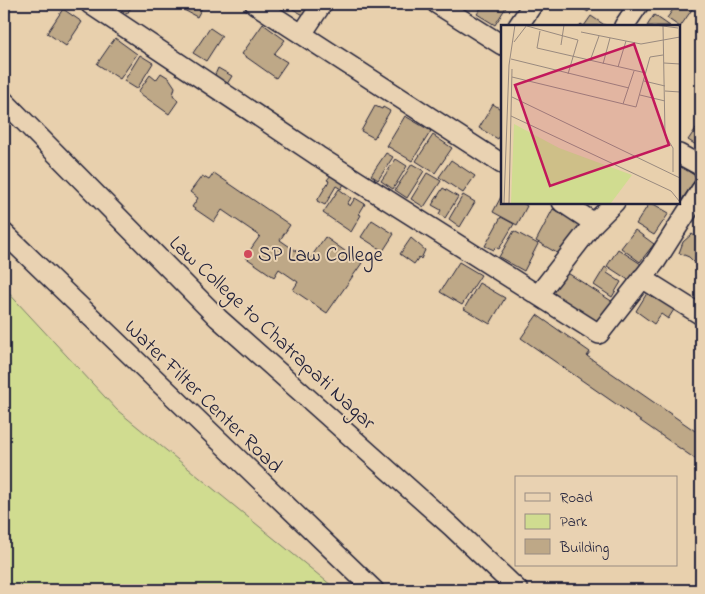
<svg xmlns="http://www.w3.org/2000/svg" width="705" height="594" font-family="'Indie Flower',sans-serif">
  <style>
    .green { fill: #d0dc90; stroke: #797f66 }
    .building { fill: #bea887; stroke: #22223b }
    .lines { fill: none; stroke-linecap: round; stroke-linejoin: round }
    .minor-casing { stroke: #22223b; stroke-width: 22 }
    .minor { stroke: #e9d2b2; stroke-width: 19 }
    .poi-dot { fill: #d1495b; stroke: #e9d2b2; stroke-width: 2 }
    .labels { text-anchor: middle; stroke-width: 4; stroke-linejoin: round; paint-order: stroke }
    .poi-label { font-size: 21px; fill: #22223b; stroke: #e9d2b2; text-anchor: start }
    .street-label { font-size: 21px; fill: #22223b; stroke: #e9d2b2 }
    .inset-road { fill: none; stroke: #998a7f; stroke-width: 1 }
    .view { fill: #c2185b; fill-opacity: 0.15; stroke: #c2185b; stroke-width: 2.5 }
    .inset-edge { fill: none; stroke: #22223b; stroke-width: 2.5 }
  </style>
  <rect width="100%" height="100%" fill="#e8d0ad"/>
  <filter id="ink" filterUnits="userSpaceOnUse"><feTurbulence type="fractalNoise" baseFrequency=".02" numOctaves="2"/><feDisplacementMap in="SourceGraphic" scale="10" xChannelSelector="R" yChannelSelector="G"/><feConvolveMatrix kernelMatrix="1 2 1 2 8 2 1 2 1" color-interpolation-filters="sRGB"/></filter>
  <g filter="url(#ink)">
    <path class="green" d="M4 288 117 410 337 590H4Z"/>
    <path class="building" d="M112 4H133L127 14Z
      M187 4H204L197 17 184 10Z
      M284 4H315L307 17Z
      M484 4H508L495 25 477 14Z
      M576 4H593L588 12Z
      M677 4H687L693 8 680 27 667 18Z
      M63 9 82 22 66 46 47 33Z
      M654 15 670 26H647Z
      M591 16 606 26H579L581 24 584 26Z
      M263 24 285 40 274 54 287 62 276 78 242 54Z
      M210 28 222 36 206 61 193 53Z
      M115 38 137 54 120 79 97 64Z
      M140 55 153 63 137 89 124 81Z
      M218 68 232 76 227 84 214 77Z
      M161 73 169 78 175 87 173 95 178 101 169 114 138 92 150 75 156 80Z
      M493 104 502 110V132L498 139 479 128Z
      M375 106 382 109 383 107 390 111 374 138 361 131Z
      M405 116 431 131 412 161 387 146Z
      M699 124 701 125V148L688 140Z
      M433 135 452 148 435 173 416 161Z
      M386 153 393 157 378 180 371 175Z
      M396 159 407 166 393 189 381 181Z
      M451 160 475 176 463 193 439 177Z
      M412 164 424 171 407 198 395 190Z
      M679 165 697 177 679 204 676 202H679Z
      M214 173 290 225 280 240 309 260 325 237 362 263 327 313 293 290 298 282 279 269 274 277 245 257 260 236 222 210 214 222 192 207 198 198 190 192 202 176 209 180Z
      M427 173 441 181 424 207 411 199Z
      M331 175 344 184 341 189 336 186 325 205 317 201 329 181 327 180Z
      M443 188 458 197 445 218 439 214 441 210 432 205Z
      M339 189 351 198 347 204 350 206 355 198 365 204 359 214 361 215 351 232 323 213Z
      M463 195 475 202 460 227 449 219Z
      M502 195V202H521L527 206 517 225 493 212Z
      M650 202 669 213 654 235 636 224Z
      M553 209 581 225 564 257 536 241Z
      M501 217 514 224 499 249 495 247 494 250 485 246Z
      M372 220 394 234 383 251 361 237Z
      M635 230 654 244 640 262 621 248Z
      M514 231 538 244 524 271 499 257Z
      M692 234 701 240V261L697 265 689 257 679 253 683 242Z
      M411 238 425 250 421 259 419 257 414 264 400 254Z
      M618 249 641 264 630 281 607 266Z
      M459 262 481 275 462 305 440 292Z
      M605 267 609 270 607 273 621 282 612 297 594 285Z
      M563 270 613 302 599 325 548 293Z
      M479 283 505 298 490 324 464 309Z
      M649 290 675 308 668 319 661 314 654 324 636 311Z
      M537 315 590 352 587 356 701 435V463L521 338Z"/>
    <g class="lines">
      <g class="minor-casing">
        <path id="minor" d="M90 4 318 156 599 334 656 261 701 190
          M255 4 502 164
          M437 4 502 45
          M518 26 533 4
          M624 26 639 4
          M302 34 322 4
          M4 101 218 318 452 527 518 590
          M679 154 701 166
          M562 202 594 223
          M4 233 374 590
          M642 278 701 315
          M538 295 594 223 615 202"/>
      </g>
      <use href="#minor" class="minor"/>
    </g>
  </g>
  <circle class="poi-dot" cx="248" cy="254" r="5"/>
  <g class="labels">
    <g class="poi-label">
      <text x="258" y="261">SP Law College</text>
    </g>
    <g class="street-label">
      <text transform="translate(273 332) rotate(43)" y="7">Law College to Chatrapati Nagar</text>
      <text transform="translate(204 396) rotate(44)" y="7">Water Filter Center Road</text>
    </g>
  </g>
  <g transform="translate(501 25)">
    <rect width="179" height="179" fill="#e8d0ad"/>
    <path d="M13 99 58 123 131 150 110 178H10Z" fill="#d0dc90"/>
    <path class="inset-road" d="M154 0 177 3M162 0 164 110 172 123V147M26 1 77 15 67 49M39 6 36 23 145 48M80 7 140 19 179 12M13 17 26 0M60 20 63 0M10 34 128 63M89 36 98 11M163 38 179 39M102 39 109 13M117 42 125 16M11 52 135 82 149 32 162 30M143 56 164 61M164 66 179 67M139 70 164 76M11 72 179 153M122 79 133 46M10 91 170 166 179 177M3 178 8 40 14 0M8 178 11 44"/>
    <path class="view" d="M133 19 168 120 49 161 14 60Z"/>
    <rect width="179" height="179" class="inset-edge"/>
  </g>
  <rect width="705" height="594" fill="none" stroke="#e9d2b2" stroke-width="20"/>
  <rect x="10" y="10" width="685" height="574" fill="none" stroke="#22223b" stroke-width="2" filter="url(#ink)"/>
  <rect x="515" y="476" width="162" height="90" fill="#e9d2b2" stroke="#998c82"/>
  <rect x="525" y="493" width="25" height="8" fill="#e9d2b2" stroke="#998c82"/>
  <text x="560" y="502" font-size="15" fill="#22223b">Road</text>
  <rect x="525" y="514" width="25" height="15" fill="#d0dc90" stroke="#998c82"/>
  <text x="560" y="526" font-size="15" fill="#22223b">Park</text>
  <rect x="525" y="539" width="25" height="15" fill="#bea887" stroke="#998c82"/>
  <text x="560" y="552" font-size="15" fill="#22223b">Building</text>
</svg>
